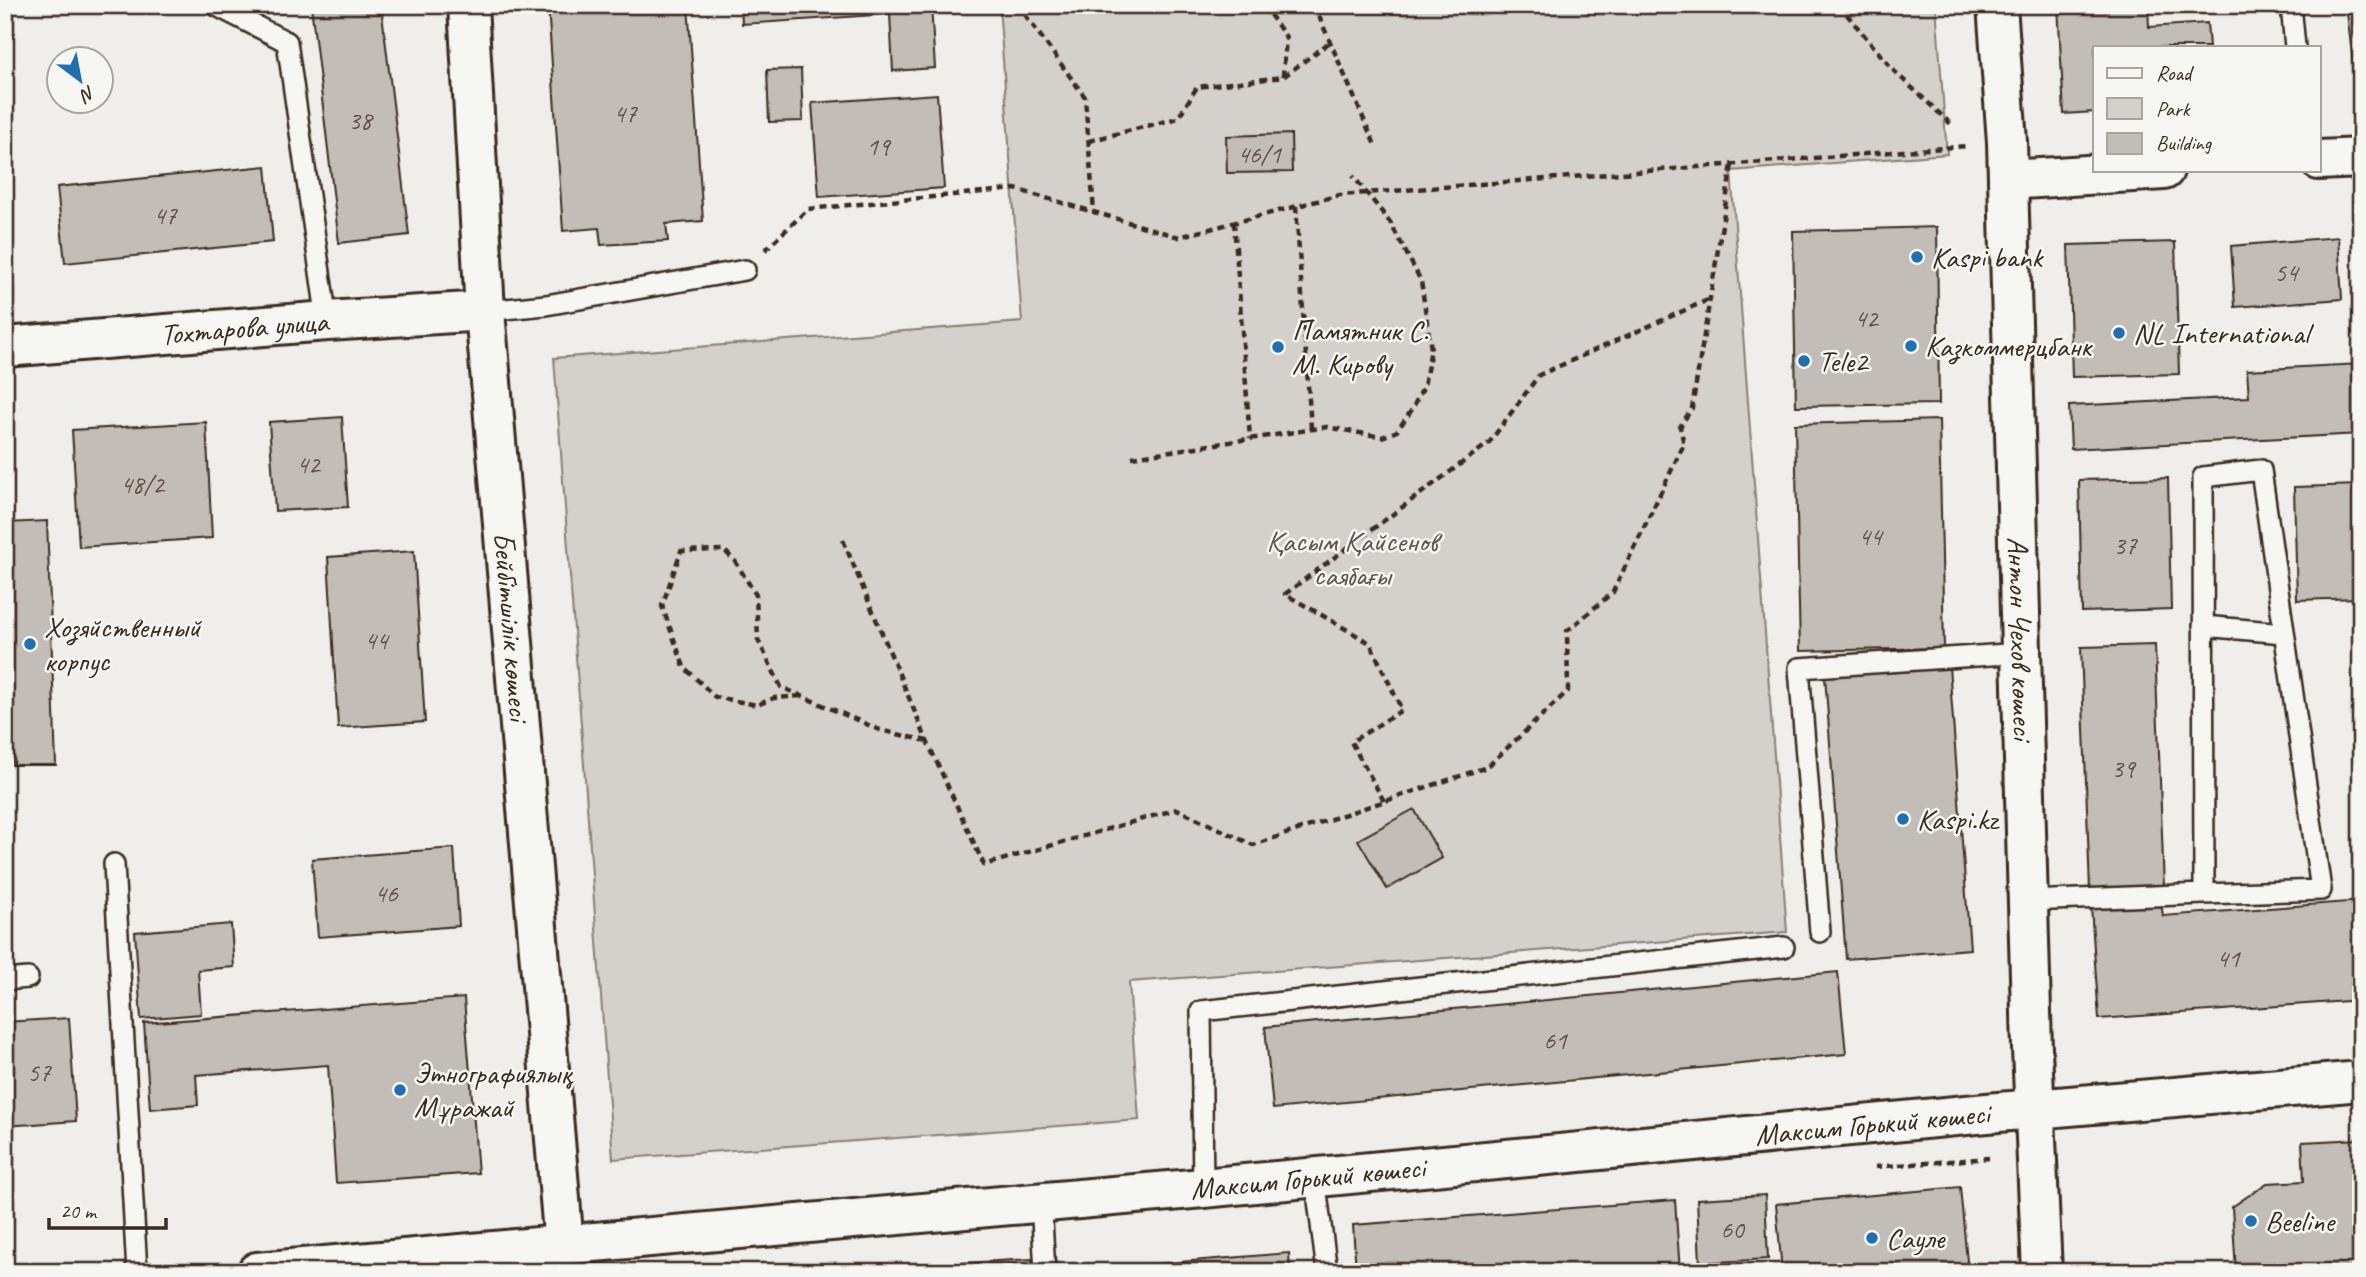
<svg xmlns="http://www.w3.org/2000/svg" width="2366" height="1277" font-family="Caveat,sans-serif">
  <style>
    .green { fill: #d4d1cc; stroke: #887e75; stroke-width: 2 }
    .building { fill: #c2bdb7; stroke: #3b2a1e; stroke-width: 2 }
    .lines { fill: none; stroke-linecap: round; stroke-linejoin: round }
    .lane-casing { stroke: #3b2a1e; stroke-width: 24 }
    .street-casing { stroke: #3b2a1e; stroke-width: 44 }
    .path { stroke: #3b2a1e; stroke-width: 4.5; stroke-dasharray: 7 5; stroke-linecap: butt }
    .lane { stroke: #f6f6f2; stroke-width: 19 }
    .street { stroke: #f6f6f2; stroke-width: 38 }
    .poi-dot { fill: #1f6fb2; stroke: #f6f6f2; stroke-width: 2.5 }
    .labels { text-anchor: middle; stroke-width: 5; stroke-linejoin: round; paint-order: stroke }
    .number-label { font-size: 26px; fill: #5d4f44 }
    .poi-label { font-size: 30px; fill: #3b2a1e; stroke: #f6f6f2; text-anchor: start }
    .street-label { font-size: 30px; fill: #3b2a1e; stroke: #f6f6f2 }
    .park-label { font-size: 30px; fill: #61544a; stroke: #f6f6f2 }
  </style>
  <rect width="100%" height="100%" fill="#efeeea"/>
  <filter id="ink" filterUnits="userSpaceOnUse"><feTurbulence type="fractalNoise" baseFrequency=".0143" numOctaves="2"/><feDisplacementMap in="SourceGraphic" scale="14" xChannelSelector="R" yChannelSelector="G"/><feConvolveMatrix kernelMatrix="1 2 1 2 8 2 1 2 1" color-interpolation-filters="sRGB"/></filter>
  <g filter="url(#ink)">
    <path class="green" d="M999 5H1936L1947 154 1731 171 1787 932 1129 982 1139 1120 613 1159 554 358 1022 322Z"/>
    <path class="building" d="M311 5H381L409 235 339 243Z
      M548 5H688L703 221 666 224 668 241 601 245 599 228 563 231Z
      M741 5H931L935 68 893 71 890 14 742 24Z
      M2058 5H2148L2149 27 2207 23 2209 47H2095V112L2064 114Z
      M2346 5H2361V103L2358 104Z
      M801 69 803 121 769 122 767 70Z
      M937 94 944 188 819 197 812 103Z
      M1291 134 1292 172 1227 173 1226 136Z
      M266 166 273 242 65 263 57 187Z
      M1937 227 1939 404 1796 406 1793 231Z
      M2338 237 2342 299 2235 307 2231 246Z
      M2175 242 2179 374 2072 377 2068 245Z
      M2361 364V434L2071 449 2069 406 2249 397 2247 370Z
      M342 417 348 507 275 511 269 422Z
      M1939 420 1944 648 1800 651 1795 424Z
      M206 422 212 538 79 547 72 430Z
      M2168 478 2171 609 2082 612 2079 480Z
      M2361 485V598L2297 600 2294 487Z
      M47 521 56 765H12L6 523Z
      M414 551 425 722 338 728 328 557Z
      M2155 645 2164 889 2090 891 2081 647Z
      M2358 661H2361V735Z
      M1949 666 1970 949 1846 959 1825 676Z
      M1414 809 1442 858 1387 889 1358 840Z
      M454 848 459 926 318 937 312 859Z
      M2361 901V1000L2099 1019 2091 907 2161 902 2163 916Z
      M231 924 234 967 198 970 201 1014 141 1019 135 932Z
      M1838 972 1846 1054 1273 1109 1265 1027Z
      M464 998 478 1173 336 1183 328 1065 196 1075 198 1105 150 1109 144 1023Z
      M69 1018 76 1121 5 1126V1022Z
      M2361 1139V1272H2236L2232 1207 2267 1183 2304 1181 2302 1142Z
      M1960 1187 1968 1272H1782L1776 1204Z
      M1765 1195 1768 1259 1700 1263 1697 1199Z
      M1675 1200 1680 1272H1356L1353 1225Z
      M1289 1253 1290 1272H1144V1265Z
      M1032 1259 1033 1272H813Z"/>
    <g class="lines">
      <g class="lane-casing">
        <path id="lane" d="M215 5 287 42 327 321
          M2291 5 2295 47
          M485 311 546 305 745 270
          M2261 470 2321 890 2204 894 2203 477Z
          M2203 626 2284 633
          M114 864 137 1272
          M2028 901 2204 894
          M1820 932 1799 668 2021 653
          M5 980 28 978
          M1315 1177 1327 1272
          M1203 1188 1201 1011 1784 947
          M1041 1202 1045 1272"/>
      </g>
      <g class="street-casing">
        <g id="street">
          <path id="s1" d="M468 5 485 311 564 1246"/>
          <path id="s2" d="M1997 5 2007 142 2032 1049 2042 1272"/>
          <path d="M2319 160 2361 158"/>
          <path d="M2008 180 2164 170"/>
          <path id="s3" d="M5 347 327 321 485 311"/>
          <path id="s4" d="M257 1272 1203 1188 1987 1113 2361 1081"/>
        </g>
      </g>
      <path class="path" d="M1018 5 1085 97 1094 212
        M1263 5 1286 37 1283 76
        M1314 5 1375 145
        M1839 5 1894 71 1952 125
        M1021 10 1030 5
        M1089 141 1178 118 1197 87 1283 77 1330 42
        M1296 206 1311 429
        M1234 222 1250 439
        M765 250 808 209 1015 189 1179 237 1340 195 1968 146
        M1132 457 1327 427 1382 437 1397 431 1411 411 1424 386 1431 349 1421 281 1390 222 1353 176
        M843 540 927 741 984 865 1177 809 1253 845 1487 767 1568 691 1567 631 1613 592 1684 444 1680 427 1692 408 1732 164
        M801 696 774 698 757 705 715 697 684 667 662 606 681 551 724 550 735 561 756 595 758 640 781 687 880 730 927 741
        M1384 801 1351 742 1402 710 1370 643 1285 594 1489 443 1539 375 1710 299
        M1875 1167 1989 1158"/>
      <use href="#lane" class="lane"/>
      <use href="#street" class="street"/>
    </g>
  </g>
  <g class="poi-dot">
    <circle cx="1917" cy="257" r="7"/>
    <circle cx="2119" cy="333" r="7"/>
    <circle cx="1911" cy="346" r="7"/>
    <circle cx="1278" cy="347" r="7"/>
    <circle cx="1804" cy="361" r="7"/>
    <circle cx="30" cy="644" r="7"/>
    <circle cx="1903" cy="819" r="7"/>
    <circle cx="400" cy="1090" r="7"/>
    <circle cx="2251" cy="1221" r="7"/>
    <circle cx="1872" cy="1238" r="7"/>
  </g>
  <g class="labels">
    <g class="number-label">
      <text x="625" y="122">47</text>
      <text x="360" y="129">38</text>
      <text x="878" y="155">19</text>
      <text x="1259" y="163">46/1</text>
      <text x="165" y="224">47</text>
      <text x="2286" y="281">54</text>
      <text x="1866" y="327">42</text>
      <text x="308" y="473">42</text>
      <text x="142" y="493">48/2</text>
      <text x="1870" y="545">44</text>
      <text x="2125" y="554">37</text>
      <text x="376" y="649">44</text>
      <text x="2123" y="777">39</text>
      <text x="386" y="902">46</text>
      <text x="2228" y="967">41</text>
      <text x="1555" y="1049">61</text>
      <text x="39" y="1081">57</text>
      <text x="1732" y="1238">60</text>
    </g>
    <g class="poi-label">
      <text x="1931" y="267">Kaspi bank</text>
      <text x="1292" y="340">Памятник С.<tspan x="1292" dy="34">М. Кирову</tspan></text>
      <text x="2133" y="343">NL International</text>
      <text x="1925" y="356">Казкоммерцбанк</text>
      <text x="1818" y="371">Tele2</text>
      <text x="44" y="637">Хозяйственный<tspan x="44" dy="34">корпус</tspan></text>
      <text x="1917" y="829">Kaspi.kz</text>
      <text x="414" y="1083">Этнографиялық<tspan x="414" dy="34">Мұражай</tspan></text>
      <text x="2265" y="1231">Beeline</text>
      <text x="1886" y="1248">Сауле</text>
    </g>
    <g class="street-label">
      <text dy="10" stroke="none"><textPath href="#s3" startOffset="240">Тохтарова улица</textPath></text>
      <text dy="10" stroke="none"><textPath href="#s1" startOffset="623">Бейбітшілік көшесі</textPath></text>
      <text dy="10" stroke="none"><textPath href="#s2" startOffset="634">Антон Чехов көшесі</textPath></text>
      <text dy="10" stroke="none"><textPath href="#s4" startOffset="1622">Максим Горький көшесі</textPath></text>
      <text dy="10" stroke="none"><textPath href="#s4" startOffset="1055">Максим Горький көшесі</textPath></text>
    </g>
    <g class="park-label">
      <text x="1352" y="551">Қасым Қайсенов<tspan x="1352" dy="34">саябағы</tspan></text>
    </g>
  </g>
  <rect width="2366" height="1277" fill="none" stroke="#f6f6f2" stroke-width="28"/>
  <rect x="14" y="14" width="2338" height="1249" fill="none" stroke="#3b2a1e" stroke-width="2.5" filter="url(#ink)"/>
  <rect x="2093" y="46" width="228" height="126" fill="#f6f6f2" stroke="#aba49d" stroke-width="2"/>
  <rect x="2107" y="68" width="35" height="10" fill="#f6f6f2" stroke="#aba49d" stroke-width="2"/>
  <text x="2156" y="80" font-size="21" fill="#3b2a1e">Road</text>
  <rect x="2107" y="98" width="35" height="21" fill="#d4d1cc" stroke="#aba49d" stroke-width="2"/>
  <text x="2156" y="116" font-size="21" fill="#3b2a1e">Park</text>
  <rect x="2107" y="133" width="35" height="21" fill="#c2bdb7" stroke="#aba49d" stroke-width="2"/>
  <text x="2156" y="150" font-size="21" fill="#3b2a1e">Building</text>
  <g transform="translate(80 80) rotate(148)"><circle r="33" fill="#f6f6f2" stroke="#aba49d" stroke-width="2"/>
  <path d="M0-5L12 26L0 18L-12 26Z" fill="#1f6fb2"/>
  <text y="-10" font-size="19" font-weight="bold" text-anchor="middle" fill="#3b2a1e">N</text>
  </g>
  <path d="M49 1218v10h117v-10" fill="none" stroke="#3b2a1e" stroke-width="3.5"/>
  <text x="60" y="1218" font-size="21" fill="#3b2a1e" stroke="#f6f6f2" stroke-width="5" paint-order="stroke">20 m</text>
</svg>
